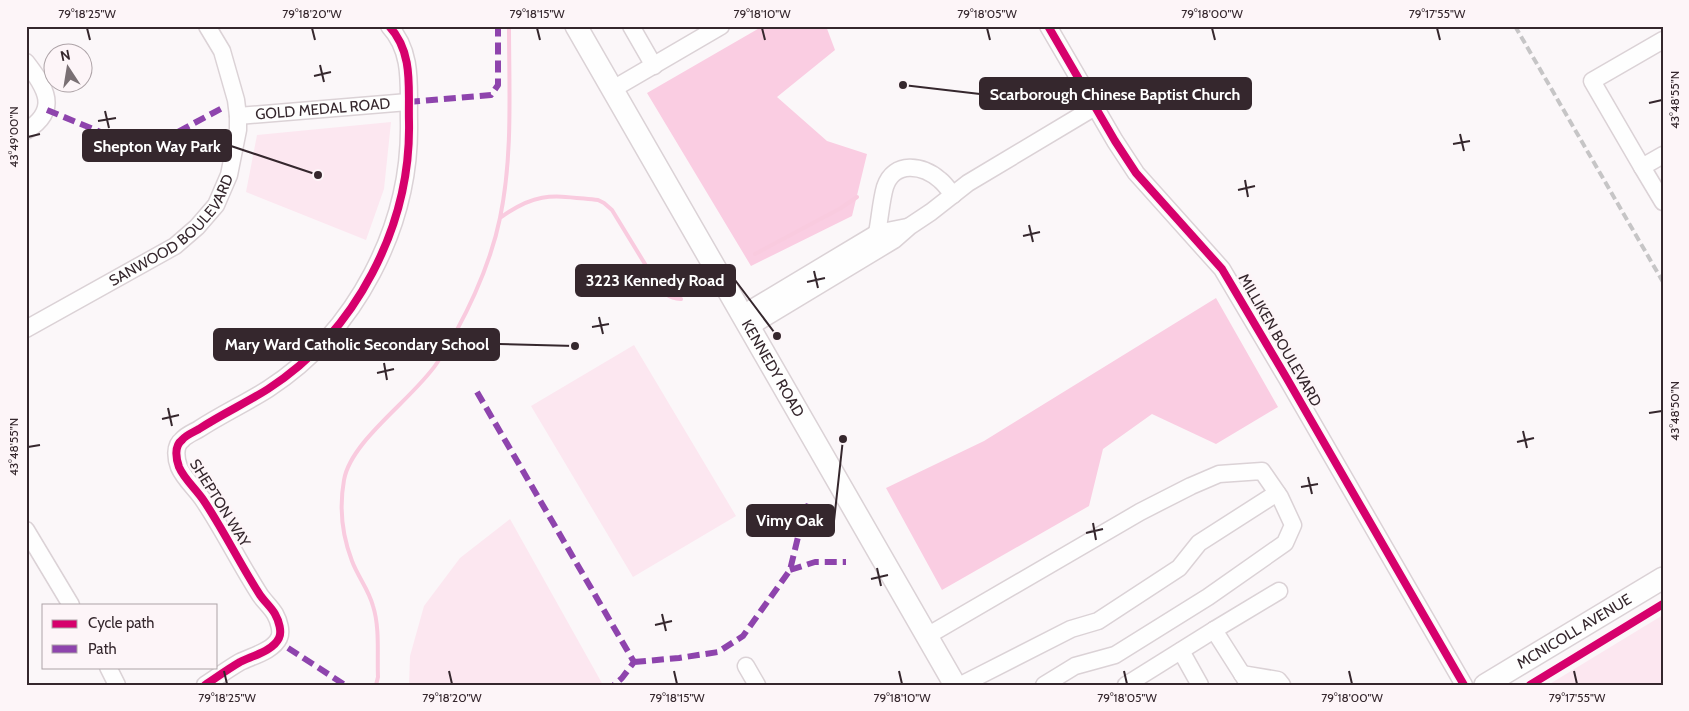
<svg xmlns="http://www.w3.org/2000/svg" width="1689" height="711" font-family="Cabin,sans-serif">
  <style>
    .green { fill: #fce7f0 }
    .forest { fill: #facde2 }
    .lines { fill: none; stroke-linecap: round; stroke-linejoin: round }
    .stream { stroke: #f9cbdf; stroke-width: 4 }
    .minor-casing { stroke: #dbd2d6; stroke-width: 19 }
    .major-casing { stroke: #dbd2d6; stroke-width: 24 }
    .minor { stroke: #fefefe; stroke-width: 16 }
    .major { stroke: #fefefe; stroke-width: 21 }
    .rail { stroke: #c6c5c6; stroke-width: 4; stroke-dasharray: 8 4; stroke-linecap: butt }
    .quiet { stroke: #8e44ad; stroke-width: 6; stroke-dasharray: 12 6; stroke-linecap: butt }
    .cycleway-casing { stroke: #fdf5f8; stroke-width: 11 }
    .cycleway { stroke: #d6006c; stroke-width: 8 }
    .ticks { fill: none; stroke: #35272d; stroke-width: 2 }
    .labels { text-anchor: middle; stroke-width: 5; stroke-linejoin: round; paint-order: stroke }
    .street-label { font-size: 15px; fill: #35272d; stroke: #fdf5f8 }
    .leader { fill: none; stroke: #35272d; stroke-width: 2 }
    .callout-dot { fill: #35272d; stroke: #fdf5f8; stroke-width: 2 }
    .callout { fill: #35272d; stroke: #35272d; stroke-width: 2 }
    .callout-label { font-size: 16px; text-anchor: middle; font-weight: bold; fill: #fff }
    .neatline { fill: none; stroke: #35272d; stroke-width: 2 }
    .ticks-label { font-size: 12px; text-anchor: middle; fill: #35272d }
  </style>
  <rect width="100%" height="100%" fill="#fbf7f9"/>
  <path class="green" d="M391 122 384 189 366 240 246 192 257 135Z
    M634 345 736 516 633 577 531 406Z
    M510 519 603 685H409L410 656 424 606 460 558Z
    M1663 615V685H1548Z"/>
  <path class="forest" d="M763 26H826L835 50 777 97 827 141 867 154 852 216 751 266 647 93Z
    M1216 298 1278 407 1216 444 1152 414 1103 449 1089 506 942 590 886 488 984 441Z"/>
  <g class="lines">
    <path class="stream" d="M500 218C538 190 555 196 598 200L604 203 612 210 656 282C664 293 667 298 681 299
      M755 254 841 208 857 197
      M376 685 378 677C377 654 380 628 373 606 369 590 358 577 352 561 342 535 339 508 344 480 351 440 413 399 437 363 464 322 490 267 500 218 513 156 509 90 509 26"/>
    <g class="minor-casing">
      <g id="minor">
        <path d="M631 26 654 66"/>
        <path d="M1048 26 1115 141 1136 173 1222 269 1286 377 1464 685"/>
        <path d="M1663 40 1592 81 1642 167 1663 155"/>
        <path d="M26 62C46 88 60 110 26 131"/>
        <path d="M613 89 721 26"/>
        <path id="s1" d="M238 116 408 102"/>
        <path d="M1642 167 1663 202"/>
        <path d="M877 233C880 218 881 201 885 187 894 160 923 165 940 180 945 184 949 190 953 195"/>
        <path d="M742 314 877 233 907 227"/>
        <path d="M750 327 894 240 910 226 931 212 968 183 1095 107"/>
        <path id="s2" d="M26 329 175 246 197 227 216 205 229 175 238 130V116L236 100 222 51 207 26"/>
        <path d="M26 530 71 605"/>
        <path d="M927 636 1140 512 1191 486 1219 474 1262 471 1280 497 1293 525 1285 543 1208 597 1115 655 1075 666 1044 685"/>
        <path d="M1181 651 1200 685"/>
        <path d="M746 666 757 685"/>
        <path d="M108 667 117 685"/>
        <path d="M1242 674 1278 680 1282 685"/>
        <path d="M205 685C217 677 228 669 240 662 252 656 273 651 279 638 282 632 279 621 275 614 271 607 264 601 260 595 240 564 224 531 204 501 197 490 184 479 179 467 176 459 174 446 182 440 186 435 194 432 199 429 222 414 246 403 268 389 356 332 411 226 409 122 408 88 414 53 389 26"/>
        <path d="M961 685 1071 629 1098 621 1179 568 1199 543 1277 493"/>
        <path d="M1126 685 1214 630"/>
        <path d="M1249 685 1214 630 1279 591"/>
      </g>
    </g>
    <g class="major-casing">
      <g id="major">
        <path id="s3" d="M576 26 955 685"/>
        <path id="s4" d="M1485 685 1663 578"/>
      </g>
    </g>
    <use href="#minor" class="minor"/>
    <use href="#major" class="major"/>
    <path class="rail" d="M1515 26 1663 282"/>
    <path class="quiet" d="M408 102 491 95 498 85V26
      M47 110 144 150 226 106
      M477 392 634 662 622 678 614 685
      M790 570 815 562H846
      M288 648 345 685
      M634 662 679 658 718 652 743 636 790 570 798 537 810 500"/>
    <g class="cycleway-casing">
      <path id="cycleway" d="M1048 26 1115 141 1136 173 1222 269 1286 377 1464 685
        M205 685C217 677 228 669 240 662 252 656 273 651 279 638 282 632 279 621 275 614 271 607 264 601 260 595 240 564 224 531 204 501 197 490 184 479 179 467 176 459 174 446 182 440 186 435 194 432 199 429 222 414 246 403 268 389 356 332 411 226 409 122 408 88 414 53 389 26
        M1530 685 1663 604"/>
    </g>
    <use href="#cycleway" class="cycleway"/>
  </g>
  <path class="ticks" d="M87 28 90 40M312 28 315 40M537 28 540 40M762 28 765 40M987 28 990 40M1212 28 1215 40M1437 28 1440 40M320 65 324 82M314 76 331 72M1649 103 1662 100M105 111 109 128M98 121 116 118M1460 134 1464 151M28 137 40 134M1453 144 1470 141M1245 180 1248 197M1238 190 1255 186M1029 225 1033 242M1023 236 1040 232M814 271 818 288M807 282 825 278M599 317 603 334M592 327 609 324M384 363 387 380M377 373 394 369M168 408 172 426M1649 413 1662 411M162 419 179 415M1523 431 1527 448M1517 442 1534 438M28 447 40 445M1308 477 1312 494M1301 487 1318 484M1093 523 1096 540M1086 533 1103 529M877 568 881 586M871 579 888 575M662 614 666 631M655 625 672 621M224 671 227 684M449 671 452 684M674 671 677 684M899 671 902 684M1124 671 1127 684M1349 671 1352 684M1574 671 1577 684"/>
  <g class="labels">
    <g class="street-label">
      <text dy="5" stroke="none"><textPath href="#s1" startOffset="85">GOLD MEDAL ROAD</textPath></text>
      <text dy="5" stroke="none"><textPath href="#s2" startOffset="179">SANWOOD BOULEVARD</textPath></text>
      <text transform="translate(1280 340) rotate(60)" y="5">MILLIKEN BOULEVARD</text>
      <text dy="5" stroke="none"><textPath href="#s3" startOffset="395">KENNEDY ROAD</textPath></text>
      <text transform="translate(220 503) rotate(58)" y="5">SHEPTON WAY</text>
      <text dy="5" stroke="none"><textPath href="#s4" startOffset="104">MCNICOLL AVENUE</textPath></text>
    </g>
  </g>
  <path class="leader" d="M903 85L980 94M318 175L231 146M777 336L735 280M575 346L499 344M843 439L834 521"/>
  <g class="callout-dot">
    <circle cx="903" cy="85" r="5"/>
    <circle cx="318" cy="175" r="5"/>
    <circle cx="777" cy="336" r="5"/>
    <circle cx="575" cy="346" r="5"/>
    <circle cx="843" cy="439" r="5"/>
  </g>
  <g class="callout">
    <rect x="980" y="78" width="271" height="31" rx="5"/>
    <rect x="83" y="130" width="148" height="31" rx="5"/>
    <rect x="576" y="265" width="159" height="31" rx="5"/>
    <rect x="214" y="329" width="285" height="31" rx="5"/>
    <rect x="747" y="505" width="87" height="31" rx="5"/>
  </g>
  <g class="callout-label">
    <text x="1115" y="100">Scarborough Chinese Baptist Church</text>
    <text x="157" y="152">Shepton Way Park</text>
    <text x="655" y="286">3223 Kennedy Road</text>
    <text x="357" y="350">Mary Ward Catholic Secondary School</text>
    <text x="790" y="526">Vimy Oak</text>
  </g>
  <rect width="1689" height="711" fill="none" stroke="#fdf5f8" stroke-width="55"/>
  <rect x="42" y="604" width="175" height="65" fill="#fdf5f8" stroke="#ada3a7"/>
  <rect x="52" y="620" width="25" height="8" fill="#d6006c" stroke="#ada3a7"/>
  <text x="88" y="628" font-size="15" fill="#35272d">Cycle path</text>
  <rect x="52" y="645" width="25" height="8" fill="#8e44ad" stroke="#ada3a7"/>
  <text x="88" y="654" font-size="15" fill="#35272d">Path</text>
  <g transform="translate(68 68) rotate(348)"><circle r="24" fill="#fdf5f8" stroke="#ada3a7"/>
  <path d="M0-4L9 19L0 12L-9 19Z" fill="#7a7074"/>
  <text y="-8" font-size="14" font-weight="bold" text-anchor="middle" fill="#35272d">N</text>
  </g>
  <rect x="28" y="28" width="1634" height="656" class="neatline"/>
  <g class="ticks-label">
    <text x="87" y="18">79°18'25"W</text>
    <text x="312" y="18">79°18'20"W</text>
    <text x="537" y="18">79°18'15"W</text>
    <text x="762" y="18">79°18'10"W</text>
    <text x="987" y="18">79°18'05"W</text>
    <text x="1212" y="18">79°18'00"W</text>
    <text x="1437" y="18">79°17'55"W</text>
    <text transform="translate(1675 100) rotate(-90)" y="4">43°48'55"N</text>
    <text transform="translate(14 137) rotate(-90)" y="4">43°49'00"N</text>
    <text transform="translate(1675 411) rotate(-90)" y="4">43°48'50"N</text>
    <text transform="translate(14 447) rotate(-90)" y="4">43°48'55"N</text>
    <text x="227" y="702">79°18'25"W</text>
    <text x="452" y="702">79°18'20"W</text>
    <text x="677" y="702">79°18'15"W</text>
    <text x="902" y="702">79°18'10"W</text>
    <text x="1127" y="702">79°18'05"W</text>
    <text x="1352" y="702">79°18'00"W</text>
    <text x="1577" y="702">79°17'55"W</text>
  </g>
</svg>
